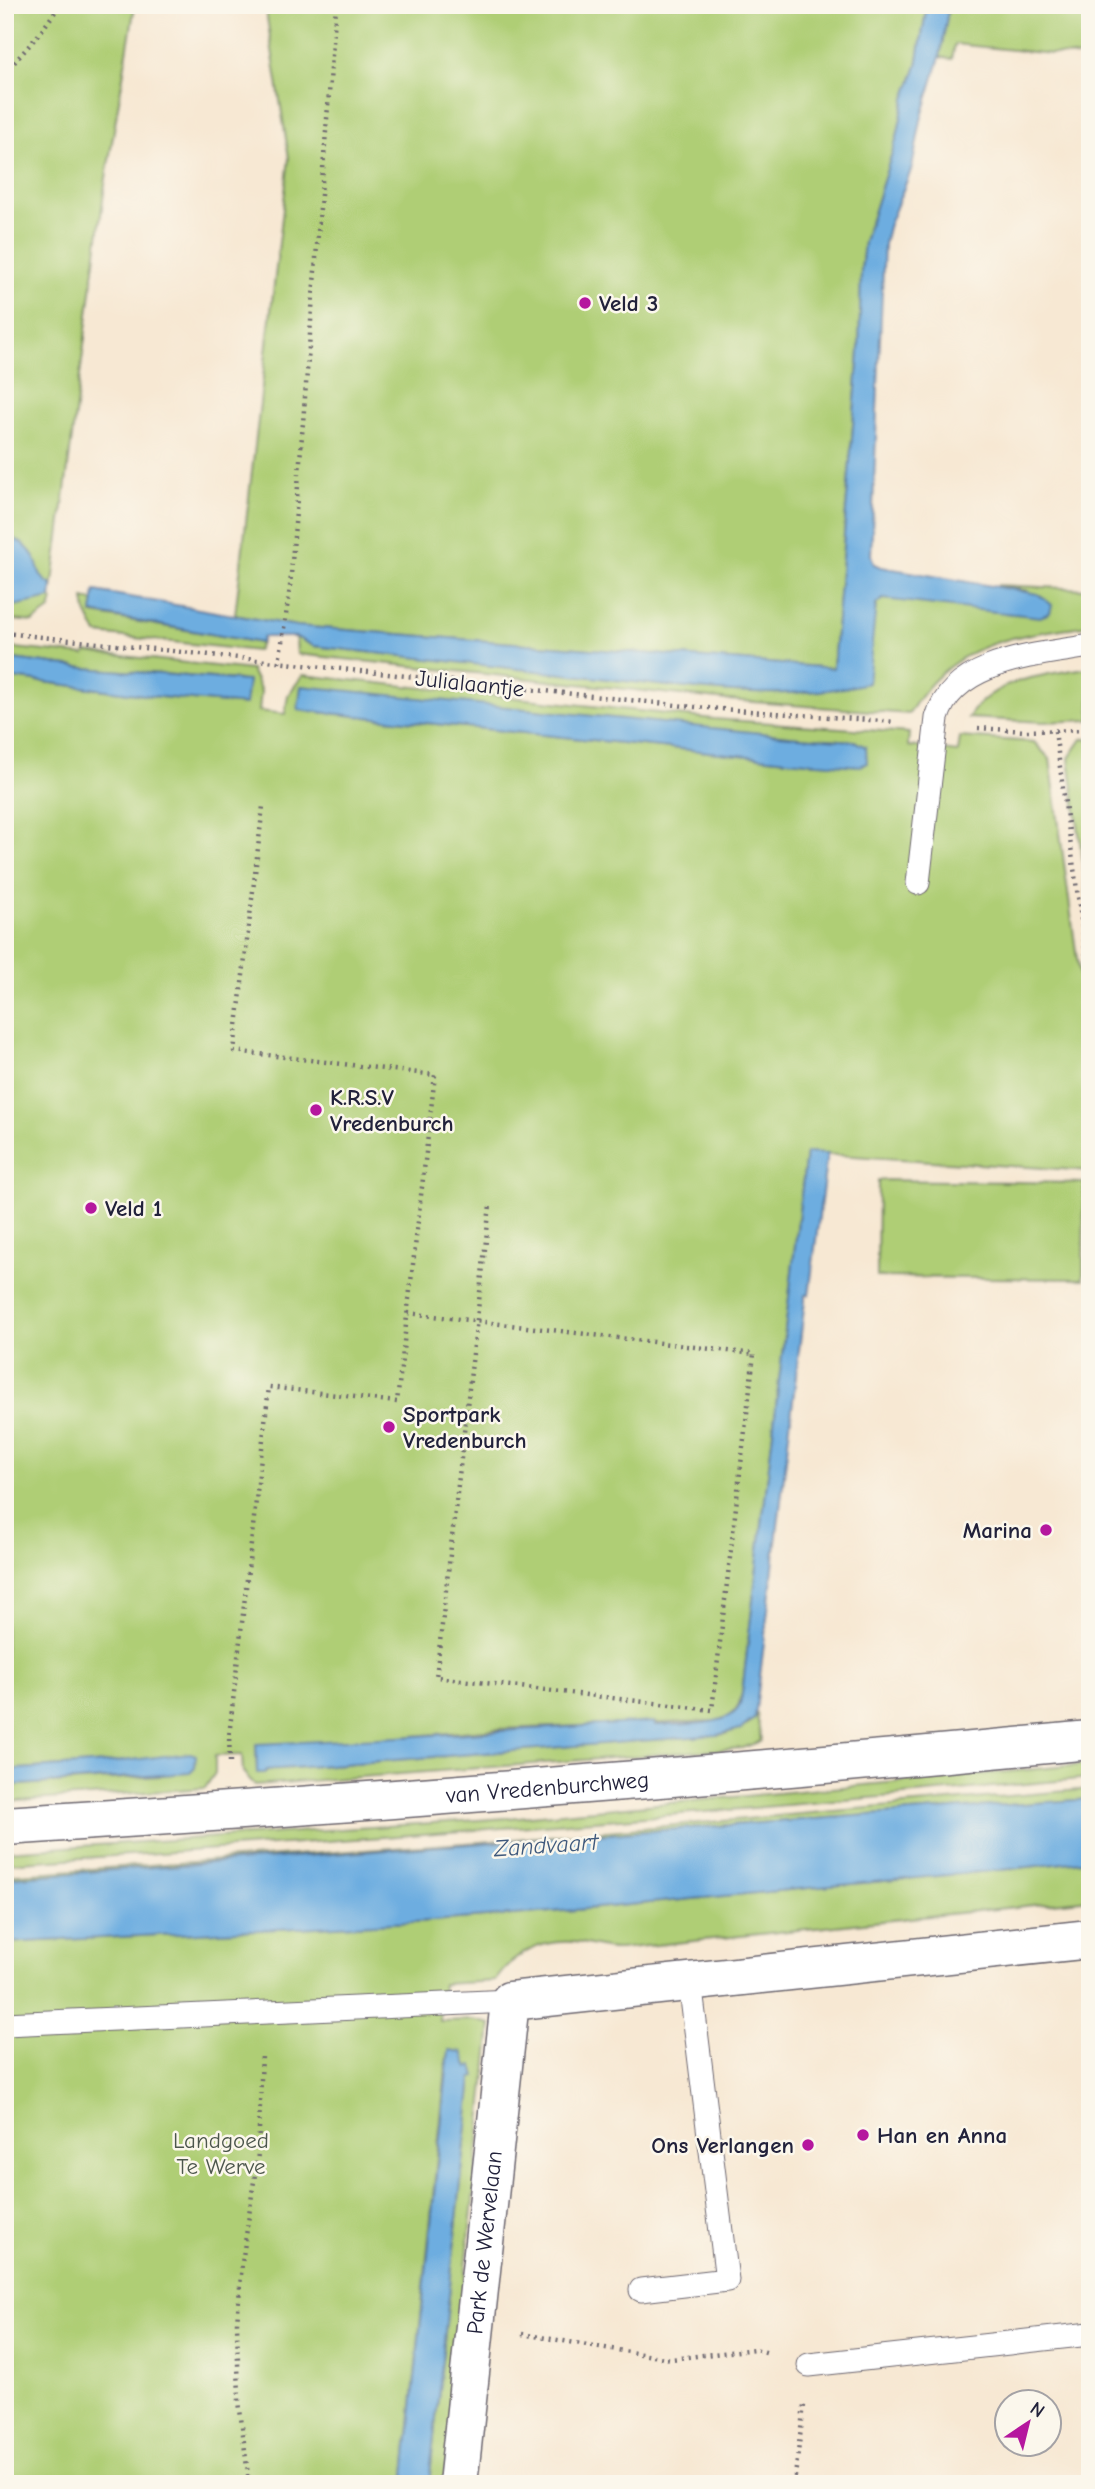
<svg xmlns="http://www.w3.org/2000/svg" width="1095" height="2489" font-family="'Comic Neue',sans-serif">
  <style>
    .green { fill: #afce75; stroke: #687858; stroke-width: 2; fill-rule: evenodd }
    .water { fill: #6dade0; stroke: #48688e; stroke-width: 2 }
    .lines { fill: none; stroke-linecap: round; stroke-linejoin: round }
    .lane-casing { stroke: #6d6770; stroke-width: 25 }
    .street-casing { stroke: #6d6770; stroke-width: 41 }
    .path { stroke: #6d6770; stroke-width: 4.5; stroke-dasharray: 2 5; stroke-linecap: butt }
    .lane { stroke: #fff; stroke-width: 23 }
    .street { stroke: #fff; stroke-width: 38 }
    .poi-dot { fill: #b5179e; stroke: #fbf7ec; stroke-width: 2.5 }
    .labels { text-anchor: middle; stroke-width: 5; stroke-linejoin: round; paint-order: stroke }
    .poi-label { font-size: 23px; font-weight: bold; fill: #22223b; stroke: #fbf7ec; text-anchor: start }
    .street-label { font-size: 23px; fill: #22223b; stroke: #fbf7ec }
    .park-label { font-size: 23px; fill: #4c564c; stroke: #fbf7ec }
    .water-label { font-size: 24px; font-style: italic; fill: #405a7d; stroke: #fbf7ec }
  </style>
  <rect width="100%" height="100%" fill="#fbf7ec"/>
  <filter id="ink" filterUnits="userSpaceOnUse"><feTurbulence type="fractalNoise" baseFrequency=".0143" numOctaves="2"/><feDisplacementMap in="SourceGraphic" scale="14" xChannelSelector="R" yChannelSelector="G"/><feConvolveMatrix kernelMatrix="1 2 1 2 8 2 1 2 1" color-interpolation-filters="sRGB"/></filter>
  <filter id="wash" filterUnits="userSpaceOnUse"><feTurbulence type="fractalNoise" baseFrequency=".00686" numOctaves="4" result="noise"/><feDisplacementMap in="SourceGraphic" scale="28" xChannelSelector="R" yChannelSelector="G"/><feGaussianBlur stdDeviation="1.57" result="paint"/><feColorMatrix in="noise" values="0 0 0 0 0 0 0 0 0 0 0 0 0 0 0 0 0 1.4 0 .05"/><feComposite in="paint" operator="in"/></filter>
  <g filter="url(#wash)">
    <rect width="100%" height="100%" fill="#f7e8d3"/>
    <path class="green" d="M5 5H135L105 184 51 598 53 600 50 610 33 622 5 619Z
      M265 5H927L917 66 905 99 897 137 864 242 861 271 859 352 833 668 297 626 235 615 289 158Z
      M949 5H1090V58L955 44 952 59 940 57Z
      M997 585 1086 589 1090 606V625C1013 636 951 641 909 714L728 700 297 654 296 637 314 646 721 691 868 683 873 617 878 601 887 598 899 599 1028 591Z
      M84 599 94 601 92 614 261 643 257 651 97 634 86 612Z
      M5 647 85 655 86 652 251 670 261 691 259 711 285 714 288 695 303 675 714 719 909 733 908 746 958 752 960 737 1034 742 1050 759 1090 1055V1171L806 1153 742 1693C739 1710 732 1716 716 1721L497 1729 363 1740 256 1745 257 1773H265L267 1770 726 1734 748 1725 757 1714 761 1741 742 1748 255 1785 243 1772 242 1755 215 1756V1773L205 1788 5 1802V1786L160 1776 194 1754 106 1763 5 1770V677L160 697 245 705 240 680 85 668 5 658ZM301 687 799 737 854 741 817 763 299 710Z
      M1090 667V720L1044 722 968 718C994 676 1046 676 1090 667Z
      M1090 738V916L1069 758 1082 739Z
      M878 1180 1084 1183 1083 1279 877 1277Z
      M1090 1764V1778C729 1812 367 1840 5 1863V1851L508 1818Z
      M1090 1789V1799L5 1878V1875L479 1842Z
      M1090 1860V1899L619 1949C606 1950 593 1945 581 1943 545 1937 515 1952 495 1981L443 1984 440 2021 474 2020 491 2024 444 2484H429L472 2078 468 2069 447 2058 404 2484H5V1943L431 1921 565 1911 1001 1870Z"/>
    <path class="water" d="M927 5H949L940 57 921 120 912 168 888 227 884 244 871 555 874 564 881 567 1038 594 1052 605 1050 613 1040 617 883 599 876 604 868 683C781 704 687 688 599 678 504 668 409 657 313 646L296 637H263L261 643 92 613 95 591 297 626 833 668 859 352 861 271 864 242 897 137 905 99 917 66Z
      M5 534C14 538 24 543 30 551 41 564 35 577 52 585L51 598 5 608Z
      M5 658 85 668 248 681 245 705 160 697 5 677Z
      M301 686 799 737 854 741 866 747 867 763 860 766 817 763 298 710Z
      M806 1153 827 1154 809 1295H805V1300L755 1718 741 1729 717 1735 267 1770 265 1773H257L256 1744C389 1739 521 1729 654 1722L655 1725C675 1724 719 1726 734 1713 740 1708 741 1700 742 1693Z
      M190 1753 196 1755 195 1768 190 1773 5 1786V1770L106 1763Z
      M1090 1799V1860L1001 1870 565 1911 432 1921 5 1943V1878Z
      M449 2050 462 2052 468 2068 473 2066 476 2077 472 2078 429 2484H404Z"/>
  </g>
  <g filter="url(#ink)">
    <g class="lines">
      <g class="lane-casing">
        <path id="lane" d="M918 883 937 718C954 659 1040 655 1090 646
          M5 2024 510 2001
          M641 2290 727 2280 690 1982
          M809 2365 1090 2334"/>
      </g>
      <g class="street-casing">
        <g id="street">
          <path id="s1" d="M5 1826C367 1803 729 1774 1090 1740"/>
          <path id="s2" d="M458 2484 510 2001 1090 1939"/>
        </g>
      </g>
      <path class="path" d="M5 73 40 33 60 5
        M5 633 695 707 896 722
        M279 663 290 587 336 5
        M978 728 1025 731 1090 730
        M1055 731 1090 984
        M408 1313 754 1354 712 1710 436 1677 490 1205
        M230 1762 229 1736 269 1387 397 1402 435 1075 234 1051 263 806
        M522 2334 671 2359 755 2349 769 2353
        M249 2484 239 2401 237 2323 242 2263 258 2154 262 2055
        M794 2484 804 2405"/>
      <use href="#lane" class="lane"/>
      <use href="#street" class="street"/>
    </g>
  </g>
  <g class="poi-dot">
    <circle cx="585" cy="303" r="7"/>
    <circle cx="316" cy="1110" r="7"/>
    <circle cx="91" cy="1208" r="7"/>
    <circle cx="389" cy="1427" r="7"/>
    <circle cx="1046" cy="1530" r="7"/>
    <circle cx="863" cy="2135" r="7"/>
    <circle cx="808" cy="2145" r="7"/>
  </g>
  <g class="labels">
    <g class="poi-label">
      <text x="599" y="311">Veld 3</text>
      <text x="330" y="1105">K.R.S.V<tspan x="330" dy="26">Vredenburch</tspan></text>
      <text x="105" y="1216">Veld 1</text>
      <text x="403" y="1422">Sportpark<tspan x="403" dy="26">Vredenburch</tspan></text>
      <text x="1032" y="1538" text-anchor="end">Marina</text>
      <text x="877" y="2143">Han en Anna</text>
      <text x="794" y="2153" text-anchor="end">Ons Verlangen</text>
    </g>
    <g class="street-label">
      <text transform="translate(470 683) rotate(6)" y="8">Julialaantje</text>
      <text dy="8" stroke="none"><textPath href="#s1" startOffset="544">van Vredenburchweg</textPath></text>
      <text dy="8" stroke="none"><textPath href="#s2" startOffset="243">Park de Wervelaan</textPath></text>
    </g>
    <g class="park-label">
      <text x="221" y="2148">Landgoed<tspan x="221" dy="26">Te Werve</tspan></text>
    </g>
    <g class="water-label">
      <text transform="translate(546 1845) rotate(-4)" y="8">Zandvaart</text>
    </g>
  </g>
  <rect width="1095" height="2489" fill="none" stroke="#fbf7ec" stroke-width="28"/>
  <g transform="translate(1028 2423) rotate(35)"><circle r="33" fill="#fbf7ec" stroke="#a4a2a5" stroke-width="2"/>
  <path d="M0-5L12 26L0 18L-12 26Z" fill="#b5179e"/>
  <text y="-10" font-size="19" font-weight="bold" text-anchor="middle" fill="#22223b">N</text>
  </g>
</svg>
